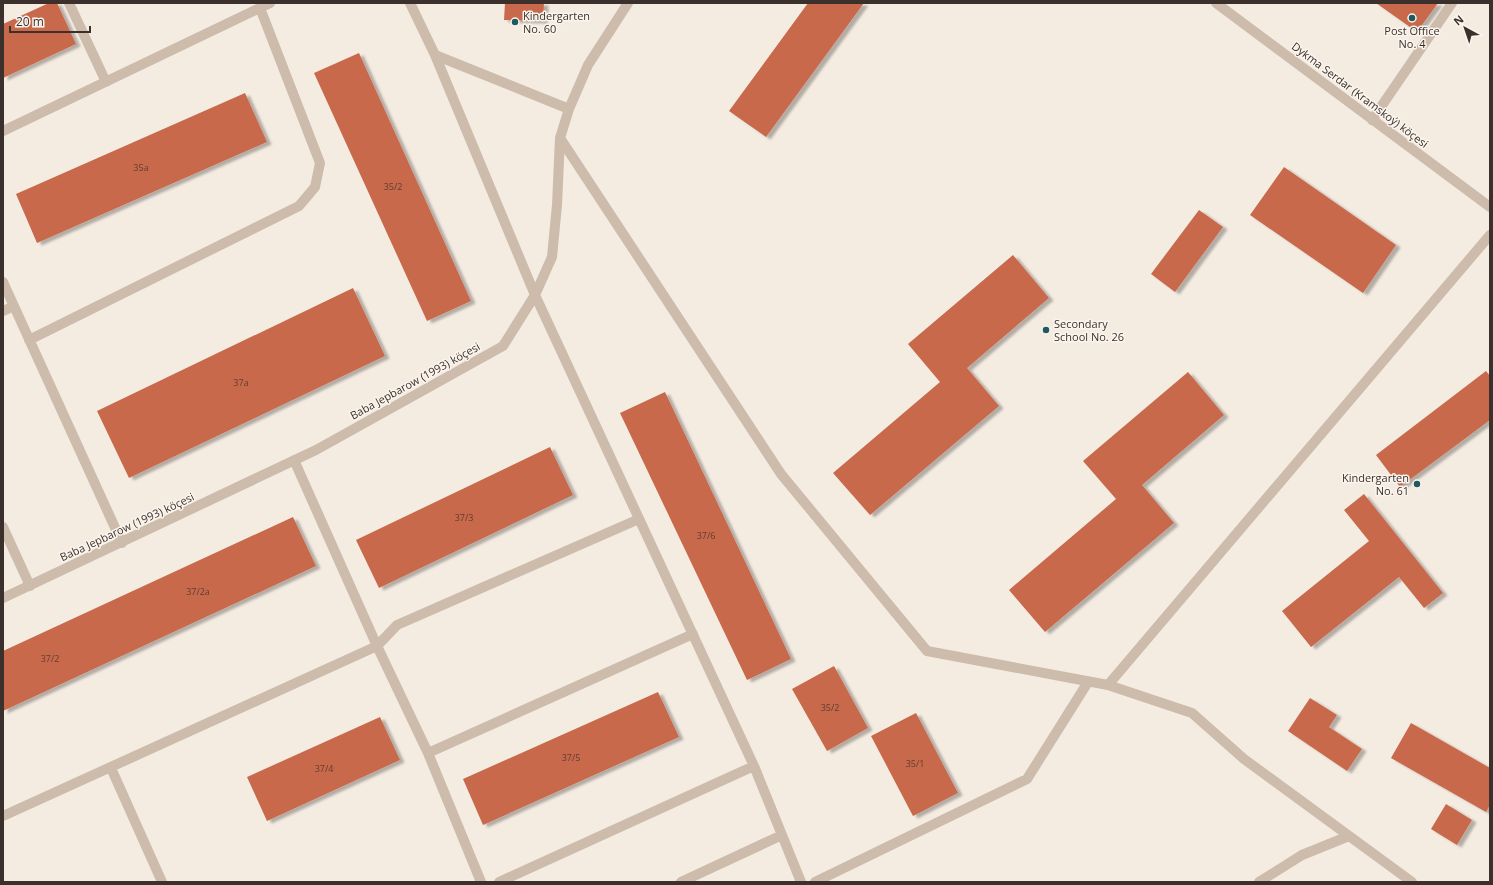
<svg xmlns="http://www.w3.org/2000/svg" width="1493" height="885" font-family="'Open Sans',sans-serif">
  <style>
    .building { fill: #c8694b; filter: url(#shadow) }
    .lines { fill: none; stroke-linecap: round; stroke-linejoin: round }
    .minor { stroke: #cdbbac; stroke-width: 10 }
    .poi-dot { fill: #1f5a5e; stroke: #fbf5ee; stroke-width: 1.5 }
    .labels { text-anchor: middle; stroke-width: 3; stroke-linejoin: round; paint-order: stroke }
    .number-label { font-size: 9px; fill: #5e3e33 }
    .poi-label { font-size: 11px; fill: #3b302b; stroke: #fbf5ee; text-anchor: start }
    .street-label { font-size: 11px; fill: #3b302b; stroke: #fbf5ee }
  </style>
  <defs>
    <filter id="shadow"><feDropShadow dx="4.5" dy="2.5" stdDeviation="1" flood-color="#0004"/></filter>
  </defs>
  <rect width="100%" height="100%" fill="#f4ebe1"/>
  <path class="building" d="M49 3H57L76 44 3 78V24Z
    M505 3H544L543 21 504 20Z
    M808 3H864L766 137 729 111Z
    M1376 3H1438L1417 32Z
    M359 53 471 301 427 321 314 73Z
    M245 93 267 142 37 243 16 194Z
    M1284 167 1396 245 1363 293 1250 215Z
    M1199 210 1223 227 1175 292 1151 274Z
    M1013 255 1049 298 967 368 999 406 870 515 833 473 940 382 908 344Z
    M353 288 385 356 129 478 97 411Z
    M1486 371 1490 376V420L1400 487 1376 455Z
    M1188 372 1224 415 1142 485 1174 523 1045 632 1009 590 1116 499 1083 461Z
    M665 392 791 659 747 680 620 413Z
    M550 447 573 495 379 588 356 540Z
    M1364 494 1443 593 1424 608 1399 577 1311 647 1282 611 1369 541 1344 510Z
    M293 517 316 566 3 711V651Z
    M834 666 868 728 827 751 792 689Z
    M658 692 679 737 483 825 463 779Z
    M1310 698 1337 715 1329 727 1362 749 1347 771 1288 731Z
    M916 713 958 793 913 816 871 736Z
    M380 717 400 760 267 821 247 777Z
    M1411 723 1490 768V805L1486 812 1391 758Z
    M1446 804 1472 820 1457 845 1431 829Z"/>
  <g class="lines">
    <path class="minor" d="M69 3 106 82
      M410 3 435 55 569 109
      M1216 3 1490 207
      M435 55 535 295 754 766 801 882
      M1372 120 1452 3
      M3 131 270 3
      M560 138 781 474 927 651 1108 685 1192 713 1244 759 1412 882
      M3 282 122 543
      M3 311 14 306
      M29 340 299 206 315 187 320 163 260 8
      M294 460 377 646 428 753 481 882
      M3 527 30 586
      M3 598 316 450 503 346 535 295 552 257 557 205 560 138 569 109 588 65 628 3
      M1108 685 1490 235
      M428 753 693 634
      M111 768 162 882
      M3 816 377 646 397 625 639 519
      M499 882 754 766
      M681 882 782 835
      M815 882 1027 779 1088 682
      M1259 882 1302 855 1349 836"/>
  </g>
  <g class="poi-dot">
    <circle cx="1412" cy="18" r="4"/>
    <circle cx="515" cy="22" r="4"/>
    <circle cx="1046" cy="330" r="4"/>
    <circle cx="1417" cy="484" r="4"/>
  </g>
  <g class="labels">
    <g class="number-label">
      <text x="141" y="171">35a</text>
      <text x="393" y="190">35/2</text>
      <text x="241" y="386">37a</text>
      <text x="464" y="521">37/3</text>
      <text x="706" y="539">37/6</text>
      <text x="198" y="595">37/2a</text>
      <text x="50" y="662">37/2</text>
      <text x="830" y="711">35/2</text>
      <text x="571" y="761">37/5</text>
      <text x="915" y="767">35/1</text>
      <text x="324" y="772">37/4</text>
    </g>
    <g class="poi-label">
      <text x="523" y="20">Kindergarten<tspan x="523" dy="13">No. 60</tspan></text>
      <text x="1412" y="35" text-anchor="middle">Post Office<tspan x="1412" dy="13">No. 4</tspan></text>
      <text x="1054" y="328">Secondary<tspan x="1054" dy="13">School No. 26</tspan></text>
      <text x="1409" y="482" text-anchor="end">Kindergarten<tspan x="1409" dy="13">No. 61</tspan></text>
    </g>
    <g class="street-label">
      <text transform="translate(1360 95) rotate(37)" y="4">Dykma Serdar (Kramskoý) köçesi</text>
      <text transform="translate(415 381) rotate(-29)" y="4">Baba Jepbarow (1993) köçesi</text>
      <text transform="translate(127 527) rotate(-25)" y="4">Baba Jepbarow (1993) köçesi</text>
    </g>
  </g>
  <rect width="1493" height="885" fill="none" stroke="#3b302b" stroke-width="8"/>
  <g transform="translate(1465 28) rotate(320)" stroke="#fbf5ee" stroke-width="3" paint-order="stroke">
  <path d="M0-3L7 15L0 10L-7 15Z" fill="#3b302b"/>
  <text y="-6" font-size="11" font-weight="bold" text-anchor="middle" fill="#3b302b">N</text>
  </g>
  <path d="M10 26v6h80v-6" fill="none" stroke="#3b302b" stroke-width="2"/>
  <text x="16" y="26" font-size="12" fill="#3b302b" stroke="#fbf5ee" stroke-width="3" paint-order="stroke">20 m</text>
</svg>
